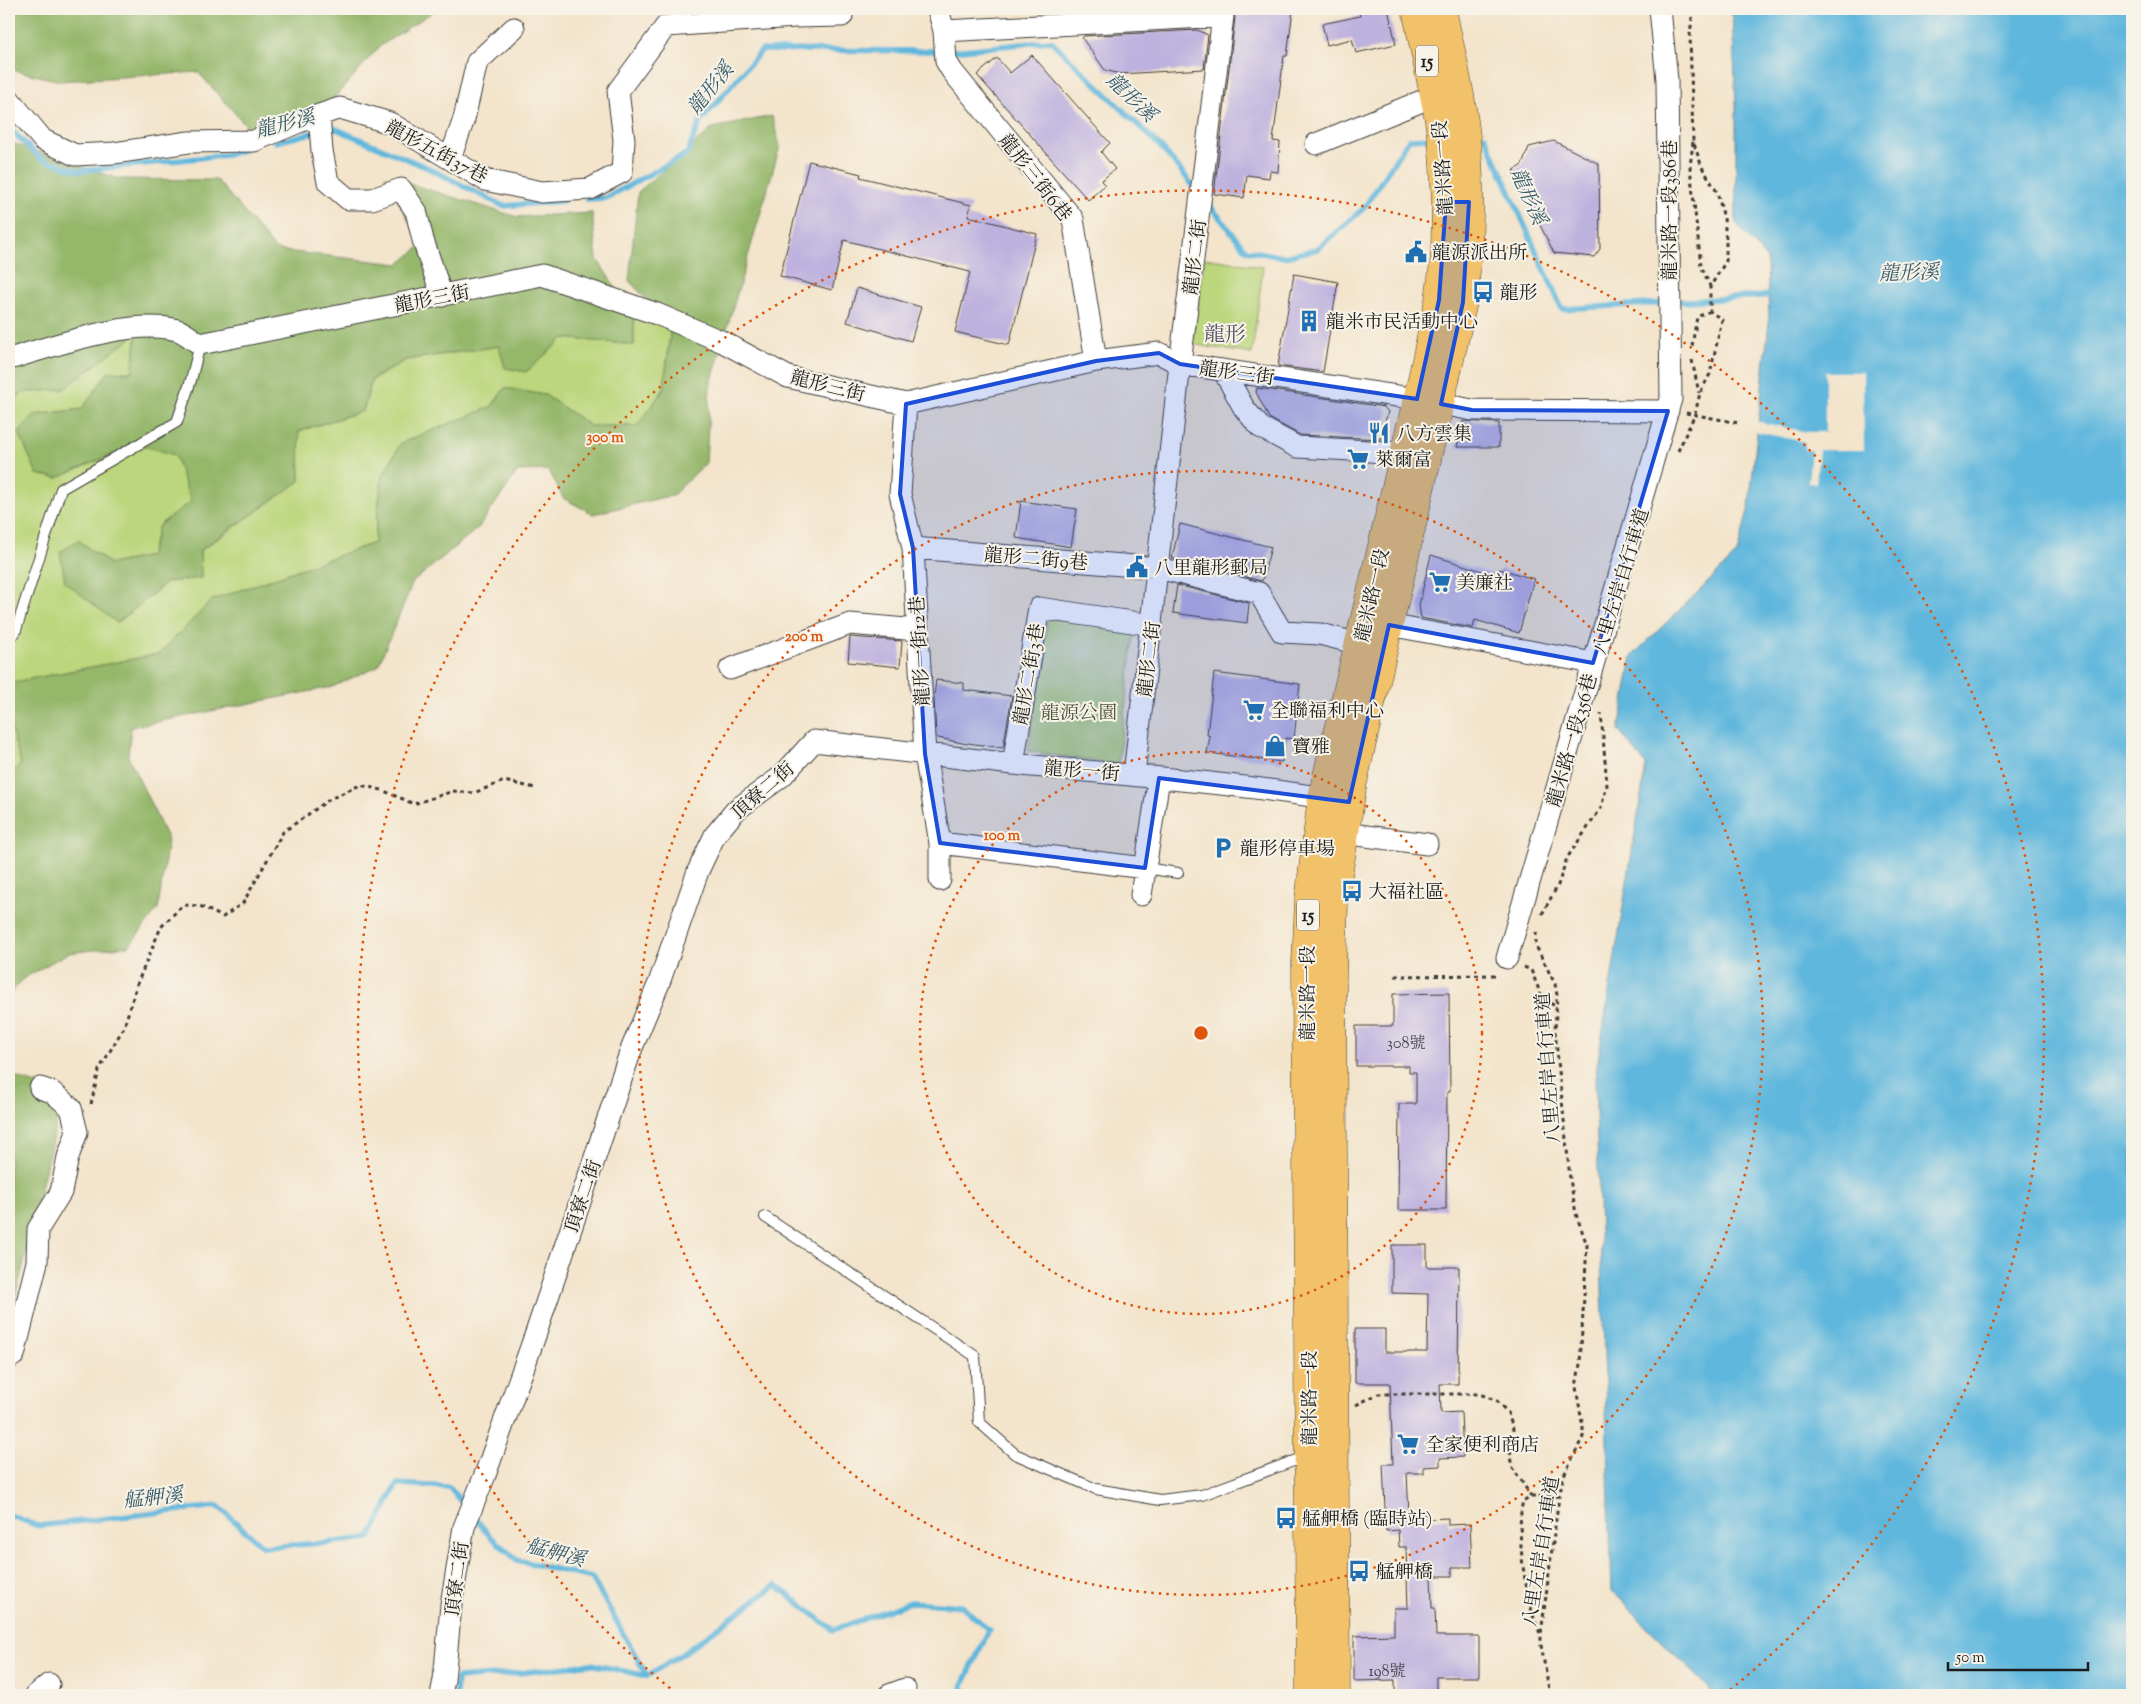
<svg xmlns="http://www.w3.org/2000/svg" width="2141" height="1704" font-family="'Sorts Mill Goudy','Noto Serif TC',serif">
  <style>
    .green { fill: #bbd67b; stroke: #6c794c }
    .forest { fill: #94b76b; stroke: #586a44 }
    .water { fill: #60b7dd; stroke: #3e6a7c }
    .pier { fill: #f3e4cb }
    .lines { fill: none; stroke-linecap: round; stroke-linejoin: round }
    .stream { stroke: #60b7dd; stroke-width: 5.5 }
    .building { fill: #bdb1de }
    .lane-casing { stroke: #3c3a36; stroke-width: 12 }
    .street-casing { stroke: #3c3a36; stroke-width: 23 }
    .primary-casing { stroke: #3c3a36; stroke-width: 29 }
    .path { stroke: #3c3a36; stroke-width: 3; stroke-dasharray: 4 4; stroke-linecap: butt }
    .lane { stroke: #fff; stroke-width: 10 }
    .street { stroke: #fff; stroke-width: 21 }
    .primary { stroke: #f2c26a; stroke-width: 28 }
    .marked { fill: #1d4ed8; fill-opacity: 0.2; stroke: #1d4ed8; stroke-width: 4; stroke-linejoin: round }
    .ring { fill: none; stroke: #de560d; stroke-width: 2.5; stroke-dasharray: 2.5 5 }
    .labels { text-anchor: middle; stroke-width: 4; stroke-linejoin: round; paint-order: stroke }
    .number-label { font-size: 16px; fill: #44414c }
    .shield { fill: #f7f3e8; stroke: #5e5c59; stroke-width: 1 }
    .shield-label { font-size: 18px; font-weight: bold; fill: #1c1c1c }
    .street-label { font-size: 19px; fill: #1c1c1c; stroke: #f7f3e8 }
    .poi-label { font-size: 19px; fill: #1c1c1c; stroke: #f7f3e8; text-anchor: start }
    .park-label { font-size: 19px; fill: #4c5438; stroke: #f7f3e8 }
    .water-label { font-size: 20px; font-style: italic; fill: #375a69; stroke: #f7f3e8 }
    .quarter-label { font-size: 21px; fill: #545060; stroke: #f7f3e8 }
    .centre { fill: #de560d; stroke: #f7f3e8; stroke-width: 2.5 }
    .ring-label { font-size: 15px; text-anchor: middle; font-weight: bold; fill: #de560d; stroke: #f7f3e8; stroke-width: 4; stroke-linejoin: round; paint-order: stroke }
  </style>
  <rect width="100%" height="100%" fill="#f7f3e8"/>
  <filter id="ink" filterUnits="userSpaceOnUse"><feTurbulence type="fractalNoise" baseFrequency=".02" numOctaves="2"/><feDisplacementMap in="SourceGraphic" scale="10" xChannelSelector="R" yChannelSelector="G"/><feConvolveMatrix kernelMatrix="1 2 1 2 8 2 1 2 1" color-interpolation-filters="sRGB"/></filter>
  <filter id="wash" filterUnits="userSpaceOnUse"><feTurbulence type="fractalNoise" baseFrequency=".0096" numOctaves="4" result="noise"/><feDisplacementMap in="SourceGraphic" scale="20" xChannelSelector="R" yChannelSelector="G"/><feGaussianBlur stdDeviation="1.12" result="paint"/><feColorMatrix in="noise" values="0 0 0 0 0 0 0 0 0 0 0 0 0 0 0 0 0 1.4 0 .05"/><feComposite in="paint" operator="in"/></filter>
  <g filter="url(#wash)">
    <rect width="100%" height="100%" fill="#f3e4cb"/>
    <path class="green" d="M1205 258 1263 267 1252 354 1191 344Z
      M634 316 671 324 664 389 637 426H590L545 395 505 388 491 407 401 443 382 477 374 543 212 600 159 654 14 682 9 690V410L21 393 64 389 137 332 132 372H109L82 409 34 415 37 474 57 478 137 444 175 454 192 502 159 525 150 556 110 564 78 540 117 623 167 582 201 578 200 551 300 481 299 431 363 411 372 380 406 360 500 346 526 372 564 338 634 345Z
      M1048 618 1135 627 1118 765 1028 751Z
      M9 717 21 765 9 774Z"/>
    <path class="forest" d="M9 9H437L380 46 327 106 251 131 198 72 60 81 9 69Z
      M772 116 780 146 710 387 706 463 673 495 593 514 563 498 549 470 518 471 479 527 413 582 378 666 332 687 131 727 128 756 168 840 158 909 129 946 68 953 24 978 9 995V774L21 764C15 742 0 703 14 682L159 654 212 600 374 543 382 477 401 443 491 407 505 388 545 395 590 426H637L664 389 671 324 629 281 638 192 713 128Z
      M9 142 120 179 217 180 276 250 399 264 422 245 385 176 517 217 592 213 597 259 634 316V345L564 338 526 372 505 368 499 346 406 360 372 379 363 411 299 431 300 481 200 550 201 578 167 582 117 623 65 582 60 552 78 540 110 564 150 556 159 525 191 502 175 455 137 444 57 478 37 474 19 433 34 415 82 409 108 372H132L137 333 64 389 21 393 9 410Z
      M9 1075 57 1091 60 1106 13 1309 9 1308Z"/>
    <path class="water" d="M1732 9H2132V1695H1711L1709 1688 1612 1592 1595 1079 1646 765 1619 730 1632 656 1737 554 1749 507 1769 322 1767 259 1736 223V105Z"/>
    <path class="pier" d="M1825 372H1863L1864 450H1819L1816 484 1808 483 1811 450H1805V442L1754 431 1755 421 1807 432H1825Z"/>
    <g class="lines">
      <path class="stream" d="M9 128 41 159 79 171 226 155 243 150
        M325 130 334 128 428 168 503 206 563 201
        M1472 137 1485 136 1562 309 1665 303
        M276 142 316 132
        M587 199 606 198 687 154 700 122 762 50 952 51 1051 41 1160 146 1196 189
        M1207 202 1246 250 1284 257 1317 249 1364 208 1409 139 1433 138
        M1674 302 1775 295
        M9 1515 38 1526 218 1506 263 1547 325 1543 370 1538 397 1484 449 1487 467 1509
        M473 1516 491 1537 517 1560 592 1578 647 1676 682 1654 776 1585 833 1630 911 1602 962 1606 989 1630 962 1687 969 1695
        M456 1695 457 1678 520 1673 591 1664 647 1676"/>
    </g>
    <g id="blocks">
      <path class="building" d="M1233 9H1293L1287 56H1284L1273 141 1280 142 1278 172 1270 171 1269 178 1247 175 1244 198 1214 194 1235 18Z
        M1358 9H1388L1396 44 1356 53 1352 39 1327 45 1322 24 1360 16Z
        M1197 30 1208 35 1204 69 1120 74 1105 70 1082 38 1084 36Z
        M1032 55 1110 143 1101 152 1115 169 1101 181 1105 185 1088 200 977 75 997 58 1010 73Z
        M1554 141 1599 164 1600 249 1594 257 1554 253 1513 171 1522 165 1529 147Z
        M809 161 861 174 860 177 971 205 968 216 1037 234 1009 345 955 332 970 272 844 240 832 290 780 276Z
        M1294 274 1338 282 1323 372 1278 366Z
        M857 288 921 307 911 341 847 322Z
        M1257 388 1384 407 1388 412 1380 439 1300 435 1269 418 1256 392Z
        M1463 421 1499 423V447H1457Z
        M1021 501 1077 509 1071 547 1016 538Z
        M1180 524 1271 547 1262 581 1172 558Z
        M1431 555 1498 576 1500 569 1534 579 1519 633 1475 620 1473 628 1421 618 1419 605Z
        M1177 585 1249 603 1247 623 1173 613Z
        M850 637 902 641 900 667 848 662Z
        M1214 673 1300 684 1294 739 1285 738 1282 762 1207 753 1210 736 1207 735Z
        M936 680 964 683V690L1012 696 1003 748 968 743 967 744 938 738 936 736 934 696Z
        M1449 993 1450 1092H1447L1446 1210H1398L1399 1104H1416V1072H1409V1066H1356V1026H1393V994Z
        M1392 1245H1427V1267H1459L1458 1384H1440L1441 1413 1461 1412 1463 1457 1440 1458V1466L1424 1467V1473H1407L1409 1515 1427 1514V1519L1448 1518V1525L1470 1524 1472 1567H1452V1576H1431L1432 1608H1435L1436 1636H1479V1677H1436V1695H1395V1680L1354 1681V1636L1394 1635V1608H1408L1406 1547H1399L1398 1530 1386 1531 1383 1464H1393L1390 1383H1355V1329H1385V1352H1427L1428 1294 1392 1293Z"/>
    </g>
  </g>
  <g filter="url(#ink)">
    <use href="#blocks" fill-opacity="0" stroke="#3c3a36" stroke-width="1"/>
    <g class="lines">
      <g class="lane-casing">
        <path id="lane" d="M9 636 15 633 61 489 177 422 191 380 200 344
          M1145 868 1178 873
          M765 1217 975 1356 979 1422 1015 1454 1096 1489 1160 1500 1202 1495 1307 1456"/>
      </g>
      <g class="street-casing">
        <path id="street" d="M938 9 944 31 946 61 952 71 1073 219 1096 361
          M944 31 1223 16 1180 364 1134 775
          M9 99 43 140 75 155 114 153 189 142 254 141 299 122 340 108 390 123 485 180 542 192 590 189 622 172 624 140 618 91 666 26 795 17 842 16V9
          M319 115 322 151 328 182 348 199H372L401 189 416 211 423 240 442 296
          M1316 144 1434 96
          M450 159 464 119 477 62 514 28
          M9 359C54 346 131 318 177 330 185 332 193 340 200 344L542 275 657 314 723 342 788 377 906 404 1096 361 1159 353 1180 364 1417 399 1472 410 1668 411
          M1223 370 1244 408 1260 427 1297 447 1405 453
          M906 404 900 494 913 548 925 754 940 843V880
          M913 548 1159 568 1259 593 1282 632 1320 634 1359 644
          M1389 625 1593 663
          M730 669 850 624 917 630
          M1013 764 1039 608 1152 625
          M1343 833 1427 844
          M940 843 1145 868
          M1141 895 1159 778
          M1507 958 1671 399 1667 80 1660 9
          M9 1358 14 1355 37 1262 38 1229 61 1192 68 1157 77 1132 71 1108 52 1092 40 1088
          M36 1695 49 1684
          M441 1695 444 1680 451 1605 464 1527 485 1475 536 1333 631 1050 659 983 698 871 715 835 736 810 782 776 814 741C881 749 947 757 1013 764 1121 775 1230 782 1337 800
          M889 1695 905 1689"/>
      </g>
      <g class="primary-casing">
        <path id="primary" d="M1310 1695 1306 963 1309 901 1322 797 1422 379 1439 300 1445 256 1446 202 1443 149 1438 114 1416 9
          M1336 1695 1332 975 1334 900 1353 782 1463 302C1470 240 1473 176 1463 114 1458 79 1449 44 1442 9"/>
      </g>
      <path class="path" d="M1693 9 1690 35 1693 141 1702 167 1717 192 1724 218 1726 239V261L1710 287V311
        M1693 142 1690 167 1701 266 1710 286
        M1692 346 1697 317 1710 311
        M1692 360 1699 393
        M1686 413 1738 423
        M1678 451 1695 414 1700 393 1710 374 1722 320 1710 311
        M1542 914 1558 885 1567 858 1601 808 1607 785 1601 713
        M1536 932V946L1555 984 1557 995 1555 1031 1570 1179 1576 1214 1587 1245 1580 1364 1576 1387 1583 1428V1437L1564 1475 1559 1496 1541 1634V1645L1550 1695
        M1524 967 1531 970 1543 1000 1556 1006
        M1395 976 1497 975
        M91 1104 99 1070 124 1027 137 984 161 927 183 905 200 906 223 917 243 903 283 832 330 799 360 785 382 790 414 804 453 791 474 793 504 781 535 788
        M1356 1405 1378 1394H1480L1497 1401 1508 1413 1513 1429 1510 1458 1513 1468 1531 1496
        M1540 1633C1526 1606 1515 1530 1523 1501L1531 1496H1559"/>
      <use href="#lane" class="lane"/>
      <use href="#street" class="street"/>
      <use href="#primary" class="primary"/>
    </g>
  </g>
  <path class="marked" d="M1446 202H1469L1463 302 1441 404 1472 410 1668 411 1593 663 1389 625 1349 802 1159 778 1145 868 940 843 925 754 913 548 900 494 906 404 1096 361 1159 353 1180 364 1417 399 1439 300Z"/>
  <g class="ring">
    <circle cx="1201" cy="1033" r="281"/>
    <circle cx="1201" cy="1033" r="562"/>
    <path d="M676 1693A843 843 0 1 1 1726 1693"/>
  </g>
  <defs>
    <g id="civic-bare" transform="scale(1.725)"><path d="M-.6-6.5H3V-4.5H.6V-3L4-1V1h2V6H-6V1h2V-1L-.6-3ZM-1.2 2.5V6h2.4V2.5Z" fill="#1f6fb2" stroke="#f7f3e8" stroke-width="2.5" paint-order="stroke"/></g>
    <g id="bus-bare" transform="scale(1.725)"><path d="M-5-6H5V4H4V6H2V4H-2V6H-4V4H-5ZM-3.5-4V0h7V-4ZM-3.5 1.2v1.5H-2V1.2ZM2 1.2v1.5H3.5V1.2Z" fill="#1f6fb2" stroke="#f7f3e8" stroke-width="2.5" paint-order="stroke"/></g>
    <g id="building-bare" transform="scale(1.725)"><path d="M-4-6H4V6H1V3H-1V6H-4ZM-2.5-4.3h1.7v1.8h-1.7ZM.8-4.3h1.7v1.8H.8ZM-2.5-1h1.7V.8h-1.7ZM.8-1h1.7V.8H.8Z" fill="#1f6fb2" stroke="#f7f3e8" stroke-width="2.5" paint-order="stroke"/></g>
    <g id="restaurant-bare" transform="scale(1.725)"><path d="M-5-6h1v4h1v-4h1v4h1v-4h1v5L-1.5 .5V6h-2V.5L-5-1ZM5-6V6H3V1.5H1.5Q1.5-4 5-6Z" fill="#1f6fb2" stroke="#f7f3e8" stroke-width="2.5" paint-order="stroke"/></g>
    <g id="supermarket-bare" transform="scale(1.725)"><path d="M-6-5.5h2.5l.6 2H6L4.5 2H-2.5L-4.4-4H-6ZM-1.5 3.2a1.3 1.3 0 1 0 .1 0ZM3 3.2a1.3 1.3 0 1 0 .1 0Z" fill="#1f6fb2" stroke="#f7f3e8" stroke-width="2.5" paint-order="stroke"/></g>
    <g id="shop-bare" transform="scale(1.725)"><path d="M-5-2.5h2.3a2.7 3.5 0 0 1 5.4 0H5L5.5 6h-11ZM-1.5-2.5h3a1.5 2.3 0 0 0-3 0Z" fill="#1f6fb2" stroke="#f7f3e8" stroke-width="2.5" paint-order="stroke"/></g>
    <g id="parking-bare" transform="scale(1.725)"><path d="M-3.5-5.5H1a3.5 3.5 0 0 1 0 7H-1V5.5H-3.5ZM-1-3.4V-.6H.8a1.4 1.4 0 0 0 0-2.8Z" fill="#1f6fb2" stroke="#f7f3e8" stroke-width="2.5" paint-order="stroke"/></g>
  </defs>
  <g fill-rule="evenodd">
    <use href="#civic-bare" x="1416" y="252"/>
    <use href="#bus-bare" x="1483" y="292"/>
    <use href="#building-bare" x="1309" y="321"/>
    <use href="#restaurant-bare" x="1379" y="433"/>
    <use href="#supermarket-bare" x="1358" y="459"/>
    <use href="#civic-bare" x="1137" y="567"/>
    <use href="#supermarket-bare" x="1440" y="582"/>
    <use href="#supermarket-bare" x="1254" y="710"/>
    <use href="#shop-bare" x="1275" y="746"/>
    <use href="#parking-bare" x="1223" y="848"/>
    <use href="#bus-bare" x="1352" y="891"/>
    <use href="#supermarket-bare" x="1408" y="1444"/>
    <use href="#bus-bare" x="1286" y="1518"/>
    <use href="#bus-bare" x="1359" y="1571"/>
  </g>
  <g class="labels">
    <g class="number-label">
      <text x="1406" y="1048">308號</text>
      <text x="1387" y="1676">198號</text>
    </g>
    <g class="shield">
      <rect x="1416" y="45.5" width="22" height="31" rx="4"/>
      <rect x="1297" y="899.5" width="22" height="31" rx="4"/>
    </g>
    <g class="shield-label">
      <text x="1427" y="67">15</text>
      <text x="1308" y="921">15</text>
    </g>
    <g class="street-label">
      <text transform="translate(437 151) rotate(28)" y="7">龍形五街37巷</text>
      <text transform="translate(1442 168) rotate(-94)" y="7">龍米路一段</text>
      <text transform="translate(1036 177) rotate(52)" y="7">龍形三街6巷</text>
      <text transform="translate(1669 210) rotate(-90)" y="7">龍米路一段386巷</text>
      <text transform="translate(1194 257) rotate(-83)" y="7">龍形二街</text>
      <text transform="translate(432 298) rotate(-11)" y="7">龍形三街</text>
      <text transform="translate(1237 372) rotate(8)" y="7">龍形三街</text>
      <text transform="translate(828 385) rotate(14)" y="7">龍形三街</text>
      <text transform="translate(1036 558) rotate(5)" y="7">龍形二街9巷</text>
      <text transform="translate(1620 581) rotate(-73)" y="7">八里左岸自行車道</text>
      <text transform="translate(1371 595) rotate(-77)" y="7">龍米路一段</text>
      <text transform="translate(919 651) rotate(-93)" y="7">龍形一街12巷</text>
      <text transform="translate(1148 659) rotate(-83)" y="7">龍形二街</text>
      <text transform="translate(1028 674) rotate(-80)" y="7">龍形二街3巷</text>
      <text transform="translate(1571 740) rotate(-74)" y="7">龍米路一段356巷</text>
      <text transform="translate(1082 770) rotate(5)" y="7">龍形一街</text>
      <text transform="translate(762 790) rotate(-41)" y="7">頂寮二街</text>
      <text transform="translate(1307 993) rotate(-90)" y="7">龍米路一段</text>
      <text transform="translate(1547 1068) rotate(-94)" y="7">八里左岸自行車道</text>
      <text transform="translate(582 1196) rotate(-71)" y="7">頂寮二街</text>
      <text transform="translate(1309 1398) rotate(-90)" y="7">龍米路一段</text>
      <text transform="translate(1540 1551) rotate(-81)" y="7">八里左岸自行車道</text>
      <text transform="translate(456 1579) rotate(-82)" y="7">頂寮二街</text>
    </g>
    <g class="poi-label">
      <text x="1432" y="259">龍源派出所</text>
      <text x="1500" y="299">龍形</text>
      <text x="1326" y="328">龍米市民活動中心</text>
      <text x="1396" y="440">八方雲集</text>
      <text x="1375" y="466">萊爾富</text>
      <text x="1154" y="574">八里龍形郵局</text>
      <text x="1456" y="589">美廉社</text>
      <text x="1270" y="717">全聯福利中心</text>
      <text x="1292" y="753">寶雅</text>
      <text x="1240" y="855">龍形停車場</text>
      <text x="1368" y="898">大福社區</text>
      <text x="1425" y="1451">全家便利商店</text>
      <text x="1302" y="1525">艋舺橋 (臨時站)</text>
      <text x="1376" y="1578">艋舺橋</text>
    </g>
    <g class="park-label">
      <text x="1079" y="719">龍源公園</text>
    </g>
    <g class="water-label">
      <text transform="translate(710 88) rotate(-51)" y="7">龍形溪</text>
      <text transform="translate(1132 97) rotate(44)" y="7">龍形溪</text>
      <text transform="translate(285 123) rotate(-14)" y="7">龍形溪</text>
      <text transform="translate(1529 196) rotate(66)" y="7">龍形溪</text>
      <text transform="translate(1909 272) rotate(-2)" y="7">龍形溪</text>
      <text transform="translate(153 1497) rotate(-6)" y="7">艋舺溪</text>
      <text transform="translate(556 1552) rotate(15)" y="7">艋舺溪</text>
    </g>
    <g class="quarter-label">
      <text x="1225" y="341">龍形</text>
    </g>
  </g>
  <circle cx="1201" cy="1033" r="8" class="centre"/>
  <g class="ring-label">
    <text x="605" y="442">300 m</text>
    <text x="804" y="641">200 m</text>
    <text x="1002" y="840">100 m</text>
  </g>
  <rect width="2141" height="1704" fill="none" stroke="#f7f3e8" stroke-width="30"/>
  <path d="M1948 1662v8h140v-8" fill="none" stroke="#1c1c1c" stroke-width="2.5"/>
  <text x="1956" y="1662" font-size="15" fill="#1c1c1c" stroke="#f7f3e8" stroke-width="4" paint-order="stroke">50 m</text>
</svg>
